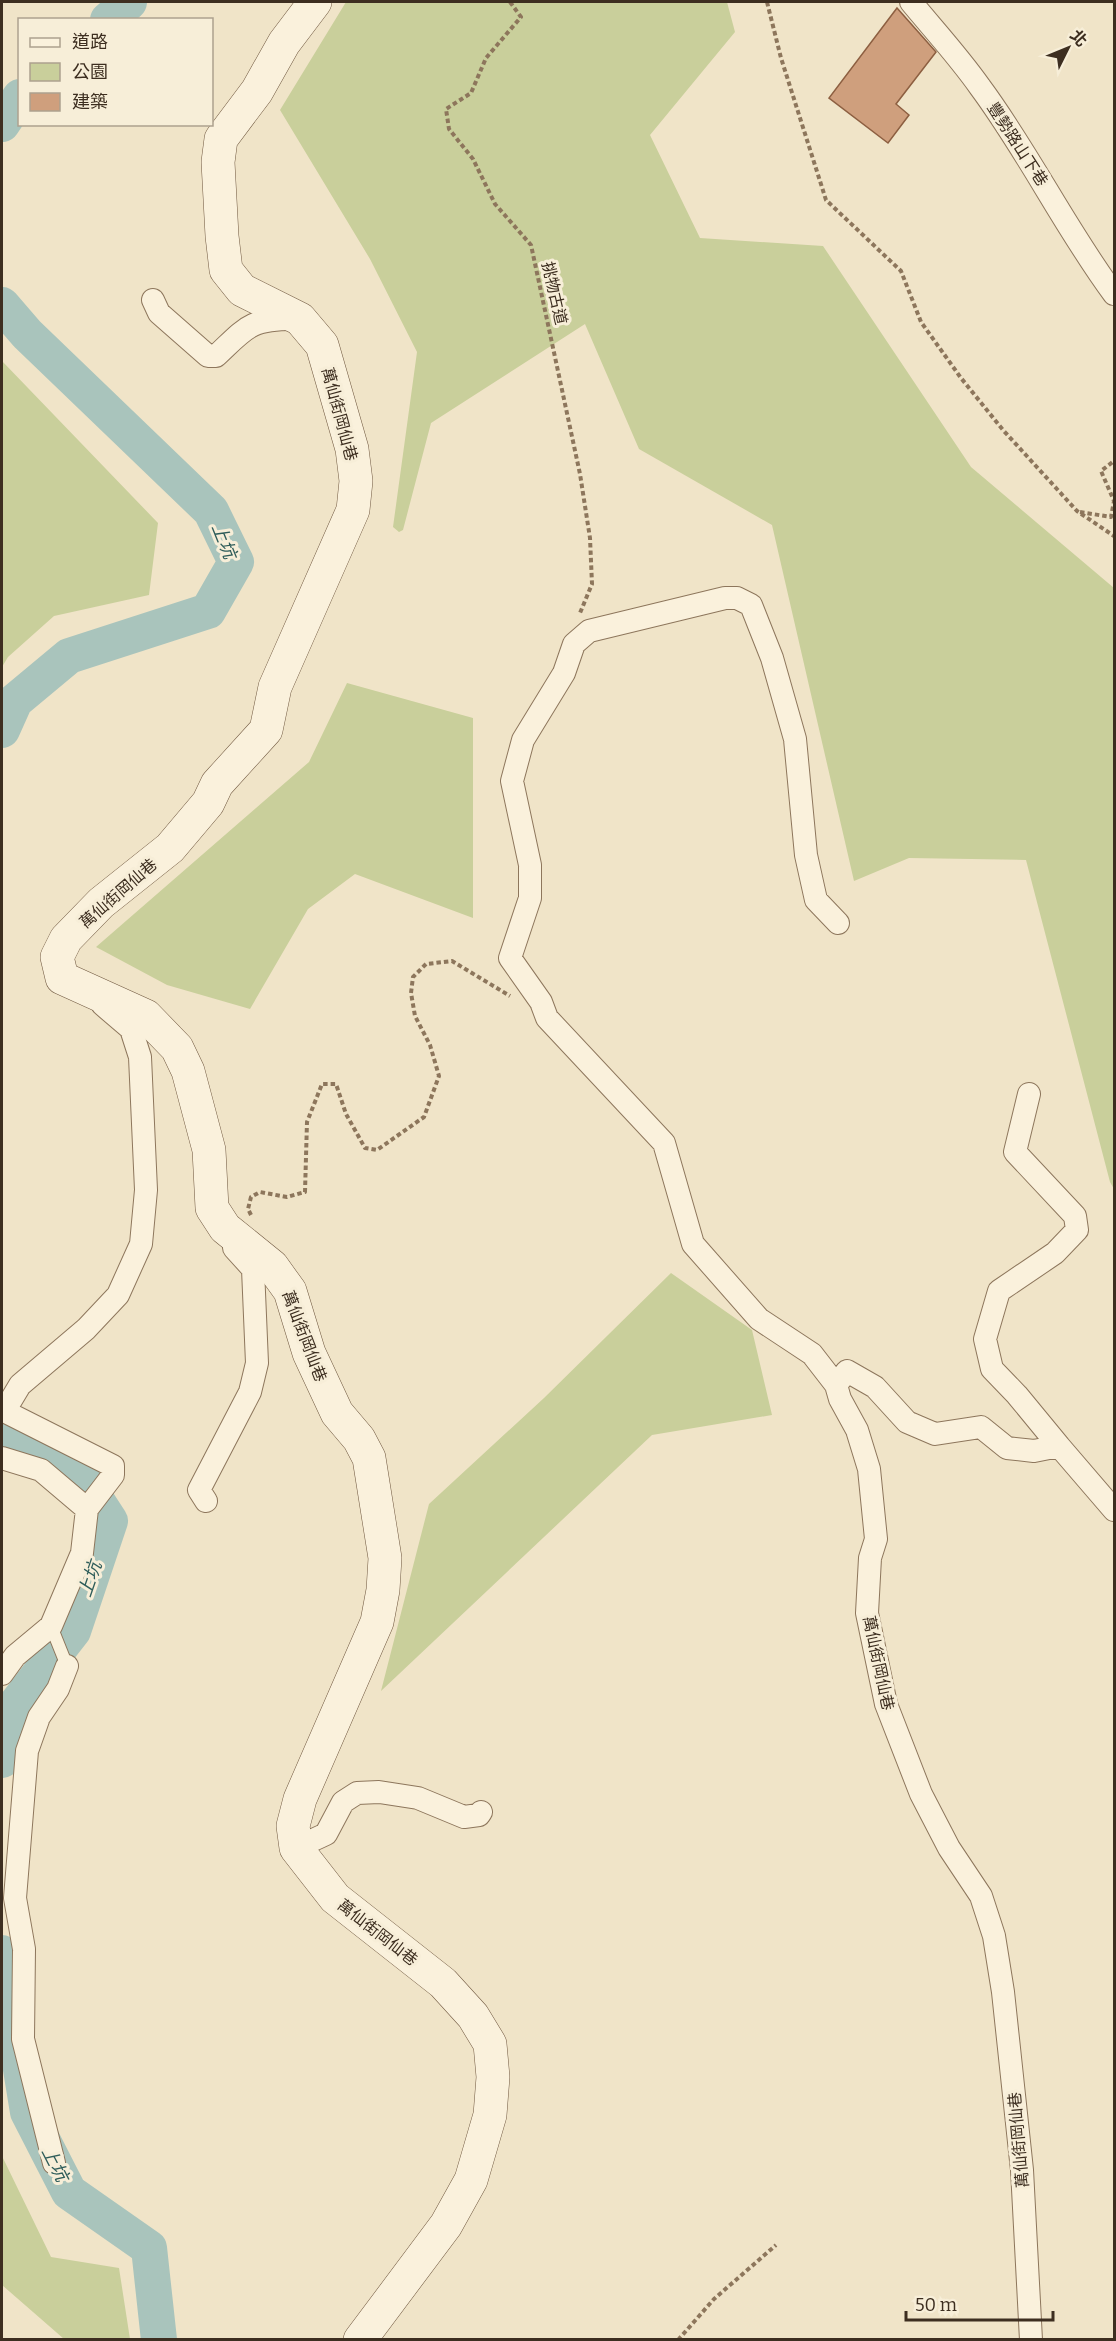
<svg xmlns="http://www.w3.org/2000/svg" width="1116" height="2341" font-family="Bitter,'Noto Sans TC',serif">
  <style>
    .green { fill: #c9cf9b }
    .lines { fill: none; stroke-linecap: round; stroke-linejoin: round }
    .river { stroke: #a9c4bc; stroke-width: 36 }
    .building { fill: #cf9f7d; stroke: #8d5f41; stroke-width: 1.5 }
    .lane-casing { stroke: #8d765c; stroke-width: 14 }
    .street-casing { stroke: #8d765c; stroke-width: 24 }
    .secondary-casing { stroke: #6f573f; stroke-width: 34 }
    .path { stroke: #8d765c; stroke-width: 4; stroke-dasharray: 4.5 3; stroke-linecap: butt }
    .lane { stroke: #faf1dc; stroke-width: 12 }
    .street { stroke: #faf1dc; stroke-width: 22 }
    .secondary { stroke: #faf1dc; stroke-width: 33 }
    .labels { text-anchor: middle; stroke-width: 6; stroke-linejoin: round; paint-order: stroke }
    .street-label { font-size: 16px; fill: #3d2e20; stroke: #f7eed8 }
    .water-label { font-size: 18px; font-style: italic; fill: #2f5d5a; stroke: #f7eed8 }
  </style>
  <rect width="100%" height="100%" fill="#f0e4c8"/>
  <path class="green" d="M346 2H727L735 32 650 135 700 238 823 246 971 467 1114 588V1189L1110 1182 1026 860 909 858 854 881 772 525 639 449 585 324 431 423 403 530 399 532 393 527 417 352 370 259 280 110Z
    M2 361 158 523 149 595 54 616 8 657 2 667Z
    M347 683 473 718V918L355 874 308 909 250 1009 167 985 96 947 309 762Z
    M671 1273 752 1330 772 1415 652 1435 381 1691 429 1504 544 1398Z
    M2 2156 51 2257 119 2268 130 2339H64L2 2285Z"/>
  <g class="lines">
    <path class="river" d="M108 20 129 2
      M2 124 20 97
      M2 305 27 334 211 511 236 562 208 611 69 656 15 701 2 730
      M2 1441 73 1464 110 1521 73 1631 17 1703 2 1760
      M2 1953 28 2112 69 2192 149 2248 159 2340"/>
  </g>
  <path class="building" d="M897 8 936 52 896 104 909 115 888 143 829 98Z"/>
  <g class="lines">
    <g class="lane-casing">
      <path id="lane" d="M51 1626 67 1666"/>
    </g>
    <g class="street-casing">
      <path id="street" d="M911 2C934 30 959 57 980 87 1029 153 1065 228 1114 294
        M153 300 159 313 208 356H216C246 328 249 319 293 319
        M1029 1094 1015 1152 1075 1216 1077 1230 1055 1253 999 1291 985 1339 992 1369 1017 1395 1059 1446 1034 1451 1007 1448 981 1427 935 1434 907 1422 875 1387 847 1371 836 1385 840 1399 857 1430 869 1469 876 1539 870 1558 867 1613 886 1704 921 1794 949 1848 981 1896 994 1936 1003 1992 1022 2170 1031 2340
        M836 1385 812 1354 759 1319 693 1244 664 1143 547 1018 541 1002 510 958 530 898V865L512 781 523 740 564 673 574 644 589 631 725 598H737L751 605 772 658 795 739 806 855 816 900 838 923
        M2 1410 113 1466V1475L87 1509 82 1553 51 1626 15 1656 2 1674
        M5 1410 20 1385 86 1329 118 1295 141 1244 146 1190 140 1057 131 1029 103 1005
        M1059 1446 1114 1510
        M2 1458 41 1470 87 1509
        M206 1501 199 1490 250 1392 257 1363 253 1269 234 1248
        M296 1848 326 1834 343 1802 357 1793 379 1792 418 1798 464 1817 479 1815 481 1812
        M54 2163 23 2039 24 1949 15 1898 27 1751 39 1717 58 1689 67 1666"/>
    </g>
    <g class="secondary-casing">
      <path id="secondary" d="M315 2 284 43 257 91 221 139 218 162 222 236 226 270 242 290 300 319 322 345 352 449 356 481 353 510 275 687 266 730 217 784 208 803 170 848 101 903 66 939 57 957 62 978 146 1016 177 1048 188 1071 209 1150 212 1208 225 1228 272 1266 290 1291 309 1353 337 1413 359 1439 369 1458 385 1558 383 1590 377 1622 300 1799 293 1826 296 1848 335 1898 443 1983 473 2016 490 2044 493 2077 490 2115 471 2180 446 2225 360 2340"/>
    </g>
    <path class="path" d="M510 2 521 17 486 58 471 93 446 109 449 129 473 159 495 204 531 245 580 474 590 538 592 584 580 613
      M767 2 781 58 826 200 901 271 921 322 961 378 1003 430 1077 511 1114 536
      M1080 512 1111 517 1114 501 1101 471 1114 461
      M251 1215 248 1209 251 1197 260 1192 287 1197 305 1192 307 1122 322 1084H336L346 1114 365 1148 377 1150 424 1117 439 1076 430 1045 415 1016 411 993 413 977 426 964 452 961 510 996
      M678 2340 714 2299 776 2245"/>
    <use href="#lane" class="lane"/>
    <use href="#street" class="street"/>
    <use href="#secondary" class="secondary"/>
  </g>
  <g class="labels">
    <g class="street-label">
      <text transform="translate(1018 144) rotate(57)" y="6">豐勢路山下巷</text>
      <text transform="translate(555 293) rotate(77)" y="6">挑物古道</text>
      <text transform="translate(340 414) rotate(75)" y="6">萬仙街岡仙巷</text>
      <text transform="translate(118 893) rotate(-41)" y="6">萬仙街岡仙巷</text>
      <text transform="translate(305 1336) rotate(69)" y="6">萬仙街岡仙巷</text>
      <text transform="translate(879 1663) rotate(78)" y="6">萬仙街岡仙巷</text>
      <text transform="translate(378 1932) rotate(38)" y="6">萬仙街岡仙巷</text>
      <text transform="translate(1018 2140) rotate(-95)" y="6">萬仙街岡仙巷</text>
    </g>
    <g class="water-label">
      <text transform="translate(224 541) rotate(68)" y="6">上坑</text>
      <text transform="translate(90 1579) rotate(-71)" y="6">上坑</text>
      <text transform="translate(55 2164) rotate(63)" y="6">上坑</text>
    </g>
  </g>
  <rect width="1116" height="2341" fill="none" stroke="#3d2e20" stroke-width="6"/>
  <rect x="18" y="18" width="195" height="108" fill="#f7eed8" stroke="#ada18e" stroke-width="1.5"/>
  <rect x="30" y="38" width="30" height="9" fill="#faf1dc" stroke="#ada18e" stroke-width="1.5"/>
  <text x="72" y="48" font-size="18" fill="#3d2e20">道路</text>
  <rect x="30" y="63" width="30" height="18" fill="#c9cf9b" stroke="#ada18e" stroke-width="1.5"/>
  <text x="72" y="78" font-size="18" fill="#3d2e20">公園</text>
  <rect x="30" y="93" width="30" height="18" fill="#cf9f7d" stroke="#ada18e" stroke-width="1.5"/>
  <text x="72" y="108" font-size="18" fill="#3d2e20">建築</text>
  <g transform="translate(1068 48) rotate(47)" stroke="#f7eed8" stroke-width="4.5" paint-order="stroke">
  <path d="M0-4.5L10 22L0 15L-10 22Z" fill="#3d2e20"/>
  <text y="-9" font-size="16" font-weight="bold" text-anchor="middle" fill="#3d2e20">北</text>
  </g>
  <path d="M906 2311v9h147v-9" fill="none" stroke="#3d2e20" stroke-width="3"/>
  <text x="915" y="2311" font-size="18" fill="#3d2e20" stroke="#f7eed8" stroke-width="4.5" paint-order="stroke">50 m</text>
</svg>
